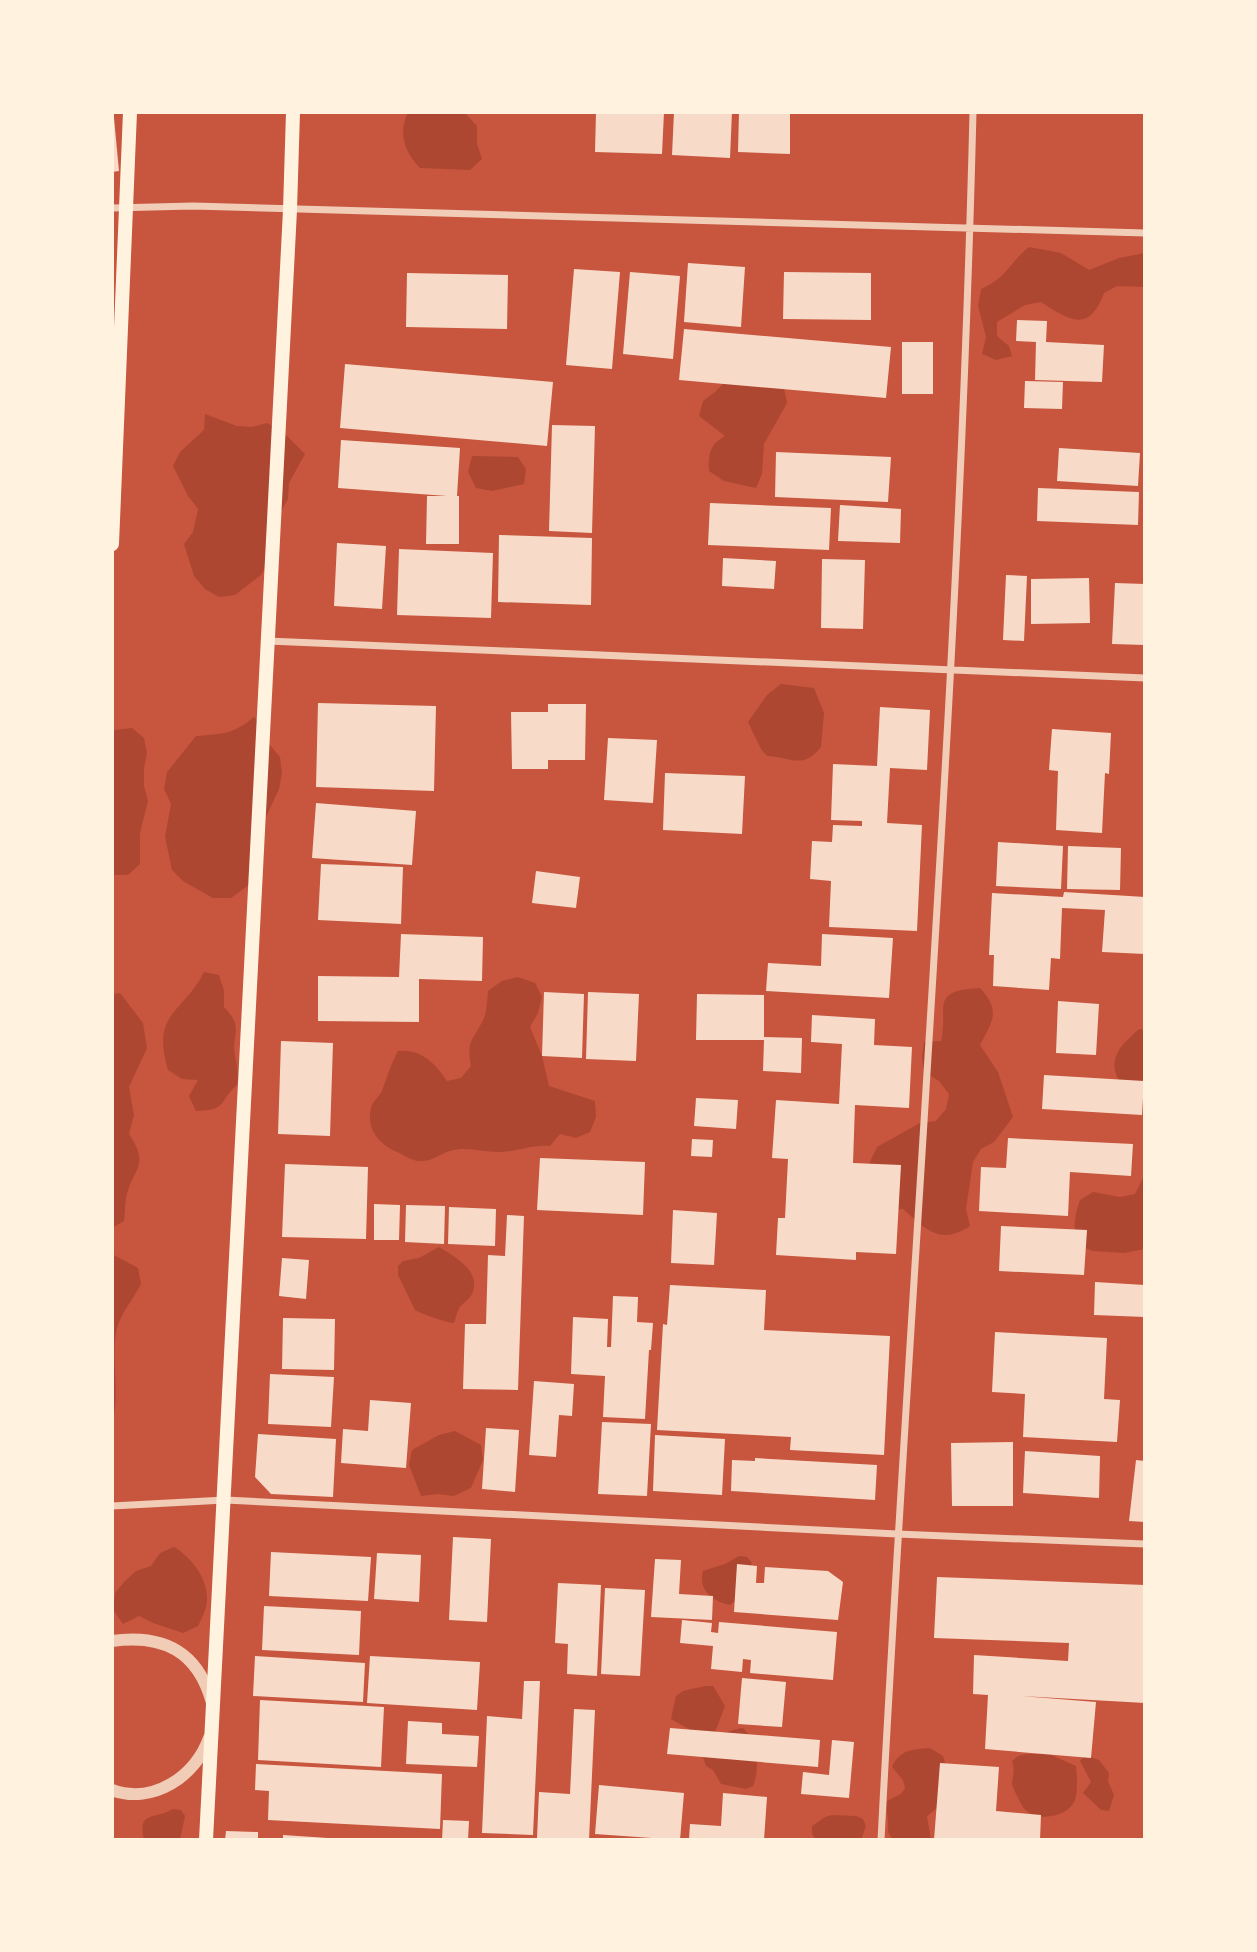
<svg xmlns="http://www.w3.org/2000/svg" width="1257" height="1952" font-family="'Times New Roman',serif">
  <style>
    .green { fill: #ae4732 }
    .building { fill: #f7dbc8 }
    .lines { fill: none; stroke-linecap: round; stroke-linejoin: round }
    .minor { stroke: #f1ccb7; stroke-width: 7 }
    .tertiary { stroke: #f1ccb7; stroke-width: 12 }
    .secondary { stroke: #fff3e0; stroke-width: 14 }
  </style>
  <rect width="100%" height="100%" fill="#c8553d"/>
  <path class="green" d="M408 112 465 113 477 126V144L482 159 470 170 420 168C404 151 398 134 408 112Z
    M1029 247 1061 253 1089 270 1119 258 1145 253V287L1117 286 1104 293C1089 334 1069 320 1041 302L1025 305 997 322V336L1009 346 1012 356 996 360 982 354 986 337 978 306 981 289C1007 278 1009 263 1029 247Z
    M726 381 784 388 787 403 764 444 762 474 756 488 724 481 709 471C708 454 710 444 725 436L699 416 703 401 715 392Z
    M205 414 237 426 252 427 267 423 281 430 305 454 289 483 288 499 280 513 269 561 261 575 235 595 219 597 205 589 194 576 184 544 193 532 198 509 188 496 173 466 180 452 204 430Z
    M472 456 518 457 526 469 524 484 492 491 476 488 468 472Z
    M781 684 814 688 824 713 821 747C803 770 791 757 767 756L761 749 748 722 767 695Z
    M254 717 266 728 269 744 280 757 282 773 279 789 266 817 263 865 257 879 231 898H213L183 881 172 870 165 837 171 804 164 789 167 772 196 736C222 734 234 734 254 717Z
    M132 728 144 738 147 753 144 768V786L148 801 140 833V864L128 875H112V733L115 730Z
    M204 972 219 975 224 991V1007C245 1029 231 1033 235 1056 237 1067 239 1074 237 1085 218 1102 228 1110 196 1111L189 1096 198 1080 182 1079 168 1070C151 1012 182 1015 204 972Z
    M518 977 535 983 542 997 538 1013 530 1027 542 1056 549 1086 595 1101 596 1117 590 1132 576 1138 560 1134 550 1146C531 1144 517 1152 498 1152 482 1152 465 1146 450 1151 440 1154 431 1162 419 1161 412 1161 402 1154 395 1151 378 1143 366 1128 371 1108 372 1102 379 1097 382 1091 387 1077 391 1064 398 1051 421 1049 435 1063 447 1081L461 1078 471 1066C467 1044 470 1043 481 1024 487 1015 487 1002 488 991L502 981Z
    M980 988C1001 1011 993 1020 980 1045L998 1072 1013 1117 994 1142 981 1149 973 1162 966 1209 970 1226C941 1246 925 1229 903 1209L888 1210 869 1164 877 1147 920 1123 936 1121 946 1109 949 1094 939 1081 924 1072 922 1057 924 1042 941 1041C949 1007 928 991 980 988Z
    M120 993 143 1023 147 1048 129 1087 134 1115 129 1134C151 1167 132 1168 126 1198 125 1205 125 1214 124 1221L112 1228V994Z
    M1139 1029 1145 1030V1095C1123 1093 1106 1072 1119 1050 1124 1042 1132 1036 1139 1029Z
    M1145 1174V1249L1124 1253 1093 1251 1080 1246C1072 1229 1074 1217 1080 1200L1093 1192 1120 1197 1135 1194Z
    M439 1247C455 1257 482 1271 472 1294 469 1300 464 1302 460 1307 457 1311 456 1318 454 1323 447 1323 422 1314 415 1310L398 1275V1266L403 1261 419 1258Z
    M112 1254 138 1268 141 1284C134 1298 121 1313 117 1328 110 1359 121 1392 112 1423Z
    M455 1431 481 1445 483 1460 471 1488 454 1496 438 1494 421 1496 409 1465 412 1450 439 1435Z
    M174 1547C190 1556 208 1578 207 1599 207 1608 202 1618 198 1626L183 1633 153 1623 139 1616 123 1624 113 1610 115 1593 125 1581 136 1571 151 1566 160 1553Z
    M739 1556 747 1557 752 1563 736 1600 730 1605C712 1601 698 1590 703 1571L725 1564Z
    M705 1686H713L725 1706 714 1735C725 1734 733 1729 743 1728 758 1743 760 1769 753 1786L746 1789 721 1784 713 1770 706 1766 694 1732 671 1719 676 1696 683 1691Z
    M930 1748 943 1756 945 1763 940 1806 927 1816 931 1840H893L888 1832C889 1821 886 1811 887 1801L901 1794 905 1788 903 1780 892 1767C899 1750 913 1749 930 1748Z
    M1026 1754H1049L1076 1766C1077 1776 1078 1790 1075 1800 1068 1818 1034 1823 1023 1807 1021 1804 1011 1785 1012 1783 1013 1774 1015 1770 1012 1761L1018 1756Z
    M1085 1755 1099 1760 1109 1773 1108 1781 1114 1795 1109 1811 1101 1810 1083 1793 1091 1782 1080 1761Z
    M173 1809 181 1810 185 1816 180 1840H144C137 1810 155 1820 173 1809Z
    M832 1815 856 1816 863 1819 866 1826 861 1840H816L812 1834V1826L825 1817Z"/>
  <path class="building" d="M596 112H664L662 154 595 152Z
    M674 112H732L730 158 672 155Z
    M739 112H790V154L738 152Z
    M112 118H114L119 171 112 172Z
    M688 263 745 267 741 327 684 322Z
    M574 269 620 272 612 369 566 365Z
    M630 272 680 276 673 359 623 354Z
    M784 272 871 273V320L783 319Z
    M407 273 508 275 507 329 406 327Z
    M1017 320 1047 321 1046 342 1104 345 1102 382 1035 380 1036 342 1016 341Z
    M684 329 891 347 886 398 679 380Z
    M902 342H933V394H902Z
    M345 364 553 382 547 446 340 428Z
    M1025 381 1063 382 1062 409 1024 408Z
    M552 425 595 426 592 533 549 531Z
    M341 440 460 448 457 496H459V544H426L427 496H447L338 488Z
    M1059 448 1140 453 1138 486 1057 481Z
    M776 452 891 457 888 502 775 497Z
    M1038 488 1139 492 1138 525 1037 521Z
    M710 503 831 508 829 550 708 545Z
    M840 505 901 509 900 543 838 541Z
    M499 535 592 538 591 605 498 602Z
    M337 543 386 546 382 609 334 606Z
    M399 549 493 553 491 618 397 615Z
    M723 558 776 561 774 589 722 586Z
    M822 559 865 560 863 629 821 628Z
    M1006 575 1027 576 1024 641 1003 640Z
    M1089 578 1090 623 1031 624V579Z
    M1115 583 1145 584V645L1112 644Z
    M318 703 436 706 434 791 316 787Z
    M548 704H586L585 760H548V769H512L511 712H548Z
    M880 707 930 710 927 770 890 768 887 823 922 825 917 931 829 927 831 881 810 879 812 841 832 842 833 825 862 826V821L831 820 833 764 877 766Z
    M1052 729 1111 733 1109 774 1105 773 1102 833 1056 830 1058 771 1049 770Z
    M608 738 657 740 653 803 604 800Z
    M665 773 745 776 742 834 663 830Z
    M316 803 416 811 412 865 312 858Z
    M998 842 1063 846 1061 889 996 886Z
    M1068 846 1121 848 1120 890 1067 889Z
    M321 864 403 867 401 924 318 920Z
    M536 871 580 877 576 908 532 903Z
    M1064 892 1145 897V954L1102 952 1105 910 1062 908 1060 959 1051 958 1049 990 993 986 994 955H989L992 893 1063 897Z
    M401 934 483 937 482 981 419 979V1022L318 1021V976L399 977Z
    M822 934 893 938 889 998 766 991 768 963 821 966Z
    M544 992 584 994 582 1058 542 1056Z
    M588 992 639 994 636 1061 586 1059Z
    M697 994 764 995V1037L802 1038 801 1073 763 1071 764 1040H696Z
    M1058 1001 1099 1004 1096 1055 1056 1053Z
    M812 1015 875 1019 874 1045 912 1047 909 1108 855 1105 853 1163 901 1165 896 1254 856 1252V1260L776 1255 778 1218H785L788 1159 772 1158 776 1100 839 1104 842 1044 811 1042Z
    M281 1041 333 1043 330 1136 278 1134Z
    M1044 1075 1144 1081 1142 1115 1042 1109Z
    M696 1098 738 1100 736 1129 694 1126Z
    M1008 1138 1133 1144 1131 1176 1070 1172 1068 1216 979 1211 981 1167 1006 1168Z
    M692 1139 713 1140 712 1157 691 1156Z
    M540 1158 645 1162 643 1215 537 1210Z
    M285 1164 368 1167 366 1239 282 1237Z
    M374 1204 400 1205 399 1240H374Z
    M406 1205 445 1206 444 1244 405 1242Z
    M449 1207 496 1209 495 1246 448 1244Z
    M673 1210 717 1213 714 1265 671 1263Z
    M507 1215 524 1216 518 1390 463 1389 465 1324H486L488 1255 505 1256Z
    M1001 1226 1087 1230 1084 1275 999 1271Z
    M282 1258 309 1260 306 1299 279 1296Z
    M1095 1282 1145 1285V1317L1094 1315Z
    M670 1285 766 1290 764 1330 890 1336 884 1455 790 1450 791 1437 657 1430 663 1324 667 1325Z
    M613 1296 638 1297 637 1322 653 1323 651 1350H649L645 1419 603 1417 605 1376 571 1374 573 1317 608 1319 607 1347H611Z
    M283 1318 335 1319 334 1370 282 1369Z
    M995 1332 1107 1338 1104 1399 1120 1400 1117 1442 1023 1437 1025 1394 992 1392Z
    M270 1374 334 1377 331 1427 268 1424Z
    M534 1381 574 1384 572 1416 559 1415 556 1457 529 1455Z
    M370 1400 411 1403 406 1468 341 1463 343 1429 368 1431Z
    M602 1422 651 1424 647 1496 598 1494Z
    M486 1428 519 1430 515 1492 482 1489Z
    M258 1434 336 1439 333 1497 271 1494 255 1477Z
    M655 1435 725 1439 722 1495 653 1491Z
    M1013 1442V1506H952L951 1443Z
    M1025 1451 1100 1456 1099 1498 1023 1493Z
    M755 1458 877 1465 875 1500 731 1491 732 1460 755 1461Z
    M1136 1460 1145 1461V1522L1129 1521Z
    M453 1537 491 1539 487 1622 449 1620Z
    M271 1552 371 1557 368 1601 269 1596Z
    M377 1553 421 1555 419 1602 374 1599Z
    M655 1559 681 1560 679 1594 713 1596 712 1620 651 1617Z
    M737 1564 757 1566 756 1583H764L765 1567 828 1571 843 1582 838 1620 734 1612Z
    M937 1577 1145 1585V1703L1021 1696 1096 1702 1091 1758 985 1749 988 1695 973 1694 974 1655 1068 1661 1069 1643 934 1638Z
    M558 1583 601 1585 597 1676 567 1674 568 1644 555 1643Z
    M605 1588 645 1590 640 1676 601 1674Z
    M264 1606 361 1611 359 1655 262 1650Z
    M682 1620 712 1623 711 1632 718 1633 719 1622 837 1632 833 1680 750 1673 751 1660 743 1659 742 1672 711 1669 713 1646 680 1643Z
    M255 1656 365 1663 363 1702 253 1696Z
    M370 1656 480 1662 477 1710 367 1703Z
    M742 1678 786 1682 782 1727 738 1724Z
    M524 1681H540L533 1835 482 1833 487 1716 522 1719Z
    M260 1700 384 1707 381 1767 258 1760Z
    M574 1709 595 1710 589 1840 537 1838 539 1792 570 1794Z
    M408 1721 442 1723V1734L479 1736 477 1767 406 1764Z
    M670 1728 820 1740 818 1767 667 1754Z
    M832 1740 854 1742 849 1798 801 1794 803 1772 829 1775Z
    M940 1763 999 1767 996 1811 1041 1815 1040 1840H934Z
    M256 1764 442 1774 440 1829 268 1820 269 1791 255 1790Z
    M599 1785 684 1793 680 1840 595 1834Z
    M723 1793 767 1797 764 1840 689 1839 690 1824 721 1826Z
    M443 1820 469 1821 468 1840H442Z
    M226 1831 258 1832V1840H225Z
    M283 1835 328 1838V1840H283Z"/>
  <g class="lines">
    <path class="minor" d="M112 208 193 206 1145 233
      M268 641 1145 678
      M112 1506 225 1500 897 1534 1145 1544
      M881 1840C911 1264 959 689 973 112"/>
    <path class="tertiary" d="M112 1641C163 1634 198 1651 212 1703
      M112 1790C153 1805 196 1776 209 1738"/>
    <path class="secondary" d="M112 544 130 112
      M206 1840 290 210 293 112"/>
  </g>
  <rect width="1257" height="1952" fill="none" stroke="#fff3e0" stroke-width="228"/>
</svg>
